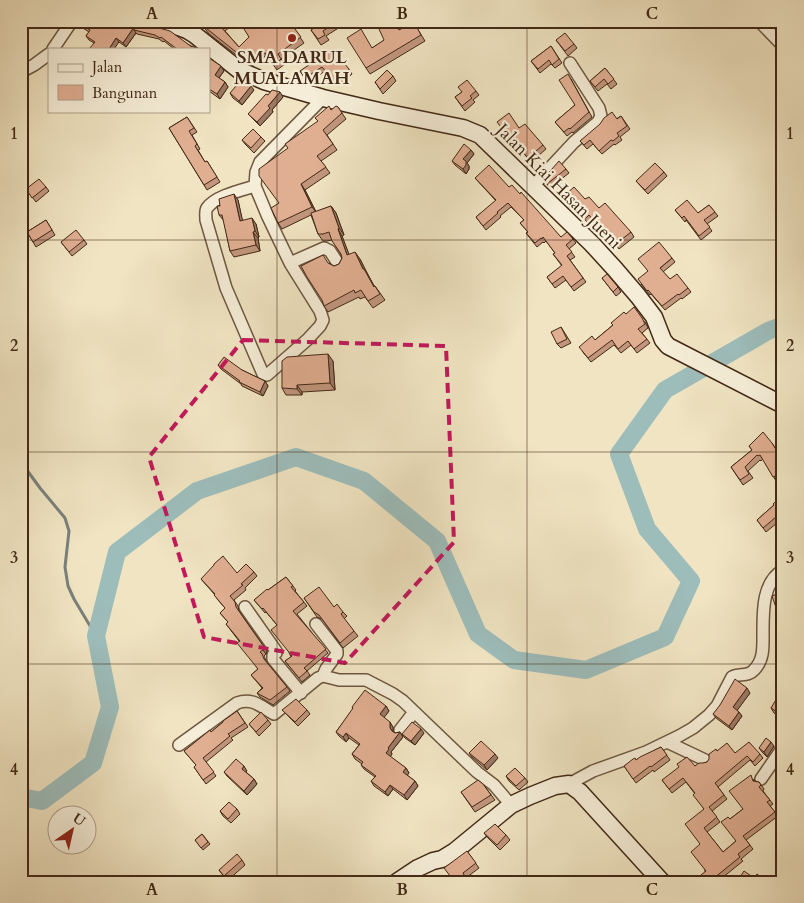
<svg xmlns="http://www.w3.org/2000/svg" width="804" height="903" font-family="Cardo,serif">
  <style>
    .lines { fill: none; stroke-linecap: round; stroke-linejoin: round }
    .stream { stroke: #798179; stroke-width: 3 }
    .river { stroke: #9dbdbb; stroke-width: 18 }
    .street-casing { stroke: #6e5741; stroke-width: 14 }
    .secondary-casing { stroke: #422816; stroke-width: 19 }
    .street { stroke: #f5edd7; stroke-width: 11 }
    .secondary { stroke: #f5edd7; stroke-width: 16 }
    .wall { fill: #c1967d; stroke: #422816 }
    .shaded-wall { fill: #9d7a66; stroke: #422816 }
    .building { fill: #e0ae91; stroke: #422816 }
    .marked { fill: none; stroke: #c2185b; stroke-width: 4; stroke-dasharray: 10 6; stroke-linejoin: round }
    .grid { fill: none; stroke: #422816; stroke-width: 1; stroke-opacity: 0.55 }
    .poi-dot { fill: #8f2418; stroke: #f5edd7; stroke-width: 2 }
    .labels { text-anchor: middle; stroke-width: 4.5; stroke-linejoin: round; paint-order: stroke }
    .poi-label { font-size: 18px; font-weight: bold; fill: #422816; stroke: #f5edd7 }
    .street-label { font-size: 18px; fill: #422816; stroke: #f5edd7 }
    .neatline { fill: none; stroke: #422816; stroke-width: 2 }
    .grid-label { font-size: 16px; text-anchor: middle; font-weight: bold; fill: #422816 }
  </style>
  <rect width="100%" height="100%" fill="#f0e4c2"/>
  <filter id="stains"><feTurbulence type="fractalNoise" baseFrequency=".004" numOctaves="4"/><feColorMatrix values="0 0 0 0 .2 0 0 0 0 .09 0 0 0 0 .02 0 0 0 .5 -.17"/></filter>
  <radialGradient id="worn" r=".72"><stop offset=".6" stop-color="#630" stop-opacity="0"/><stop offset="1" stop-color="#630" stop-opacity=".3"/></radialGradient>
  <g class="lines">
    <path class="stream" d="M21 462 40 488 65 518 69 531 65 567 68 586 74 599 96 636"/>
    <path class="river" d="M21 797 42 801 93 763 110 707 96 636 117 552 197 491 296 457 364 481 437 541 478 634 514 660 586 670 665 637 691 581 647 529 619 454 665 390 768 331 783 325"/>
    <g class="street-casing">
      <path id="street" d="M759 21 783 46
        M53 49 72 21
        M21 72 34 65 49 54
        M255 186C242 190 215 196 207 208 205 211 206 215 206 220L226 288 263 374 267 375 307 340 320 326 323 320 320 311 290 263 268 217 255 186 256 172 260 162 323 98
        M533 186 574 142 598 122 601 116 599 108 570 63
        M290 263 324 248 330 251 339 265
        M245 607 276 651V653L273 655V659L301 693
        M316 624 337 651V654L326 669 323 676
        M400 730 414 712
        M667 742 705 760
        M179 745 237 703C253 697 261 707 274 714L318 678 323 676 339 680H366L393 694 403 701 477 772 494 785 511 805
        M761 779 783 747
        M569 784 593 771 646 752 679 736 693 728 709 715 717 706 732 677C739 673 748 677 754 670 764 660 763 647 763 634 763 612 762 582 783 570"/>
    </g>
    <g class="secondary-casing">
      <path id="secondary" d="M158 21 179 27 187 30 195 35 239 70 264 81 323 98 379 111 463 128 480 135 592 244 614 268 638 296 654 317 663 340 668 346 783 405
        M397 882 418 868 433 861 442 859 455 851 511 805 530 796 555 786 569 784 580 792 662 882"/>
    </g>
    <use href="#street" class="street"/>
    <use href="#secondary" class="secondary"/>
  </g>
  <path class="wall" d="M199 21H237L225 31 239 47 289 21 304 43 281 59 285 64 277 70 266 55 258 64 256 63 253 65 244 61 209 34Z
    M336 21 340 27 326 36 329 40 321 45 311 30 317 26Z
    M77 22 134 27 152 26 197 49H174L164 41 163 42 159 39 137 34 136 33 126 47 119 42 94 43 89 40 86 36 89 32 80 26Z
    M417 28 425 41 370 74 366 68 372 48 400 30Z
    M556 40 574 44 577 48 568 56Z
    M551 46 562 63 555 68 551 64 540 73 531 61Z
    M209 58 221 66 224 71 219 78 225 82 228 87 220 99 209 91Z
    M335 60 349 69 352 74 338 86 325 71 308 83 300 71Z
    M605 68 617 84 611 89 607 84 598 91 590 81Z
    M393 76 396 81 383 94 375 82Z
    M571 79 592 117 573 133 572 132 567 136 555 122 575 105Z
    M254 90 242 105 233 98 230 93Z
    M476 91 479 95 473 100 475 102 465 111 455 97 462 92Z
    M268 95 283 97 272 110 273 112 260 126 248 114Z
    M338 107 346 119 327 135 337 150 321 161 330 173 305 190 316 212 331 206 336 213 344 235 342 236 349 255 360 259 366 271 374 286H375L385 300 373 308 365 297 360 299 359 297 328 312 324 306 329 263 334 266 339 264 342 258 341 254 332 240 327 241H323L318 234 311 215 282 229 278 223 279 204 288 148 331 110Z
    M621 116 630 129 620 137 622 140 615 145 614 144 602 154 593 144 587 149 580 141Z
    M187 117 197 132 192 135 200 149 198 150 205 162 207 161 220 182 207 190 169 128Z
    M500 126 519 128 543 145 546 149 531 162 520 149 519 150Z
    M261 137 265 141 254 153 245 144 242 140Z
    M471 150 474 154 467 163 469 166V169L466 174 455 165 452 161Z
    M566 169 569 173 550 188 543 179Z
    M664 172 667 176 648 194 636 181Z
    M475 178 509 187 561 237 573 239 576 243 569 249 575 257 570 260 586 282 574 291 566 280 555 288 547 277 562 266 553 254 555 253 546 241 544 243 543 242 537 247 529 237 526 233 528 232 520 223 524 220 511 207 500 216 501 217 486 230 476 217 496 201Z
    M46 187 49 191 36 202 26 189Z
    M562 198 585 199 599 208 631 232 634 237 619 249 603 228 601 230 592 220 588 223 576 210 574 212Z
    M238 200 242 220 256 224 259 237 258 238 260 251 234 257 230 251 224 221 219 215Z
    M709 205 718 216 707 224 712 231 701 240 686 220 685 222 675 210 698 213Z
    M46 220 55 235 36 247 27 232Z
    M84 240 87 244 72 256 61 242Z
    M672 258 675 262 663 272 670 279 688 288 691 292 682 299 681 298 665 310 651 294 650 295 641 284Z
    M21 267 25 272 21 276Z
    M602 278 618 287 621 292 616 296Z
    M626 314 645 322 648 328 642 333 650 343 637 353 631 345 621 353 614 345 591 362 582 351Z
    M561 327 571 343 561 348 557 344Z
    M333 361 335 390 302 392V395H286L282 388Z
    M218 365 242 370 265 381 268 386 263 396 242 386 241 384 221 369Z
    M772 443 783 460V487L778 480 776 481 763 459 761 461 760 460 748 471 753 478 743 485 731 467 752 450 749 446Z
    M783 495V518L766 532 757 520 774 505Z
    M254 572 257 576 245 588 246 590 234 600 238 606 239 611 267 651 266 654 264 656 267 663 290 691 273 705 260 697 257 693 262 688 251 675 258 669 239 641 226 624 228 622 220 613 225 608 218 600 215 595 201 579 237 573Z
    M286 577 296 590 295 591 307 606 297 614 328 653 307 671 310 675 302 682 285 661 291 657 277 625 266 612 265 613 254 600Z
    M783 581V619L782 620 779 616 782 592Z
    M304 598 334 607 343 612 347 616 344 619 358 636 343 648 322 619 317 617Z
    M750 693 737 710 742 716 732 730 716 718 713 714Z
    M783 695V718L774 713 771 708Z
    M386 706 389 711 384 717 393 727V732L395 733 400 732 403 737 391 752 392 754 390 757 406 768 409 773 407 775 415 781 418 786 407 800 393 789 388 796 374 786 371 781 375 777 364 769 361 765 362 764 355 759 352 754 359 745 349 738 346 742 339 736 336 732 353 709 352 707Z
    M282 710H307L310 714 298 726Z
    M237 711 248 727 231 738 233 740 206 762 216 776 206 784 194 767 196 765 184 751 211 732Z
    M268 720 271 724 259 736 249 724Z
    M424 733 415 745 405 738 402 734Z
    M774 746 767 757 762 752 759 748Z
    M661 747 670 760 654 772 653 770 636 783 624 766Z
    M717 751 735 753 760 754 763 758 755 766 750 760 718 787 727 799 712 811 720 822 707 832 723 852 736 841 730 819 743 809 754 779 755 781 759 782 764 789 763 791 773 804 770 806 778 816 746 840 753 849 741 859 743 861 717 882H706L705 871 700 844 704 809 695 794 686 782 672 793 662 780 695 766 707 762Z
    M469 753 498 758 487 770 472 757Z
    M247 771 246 772 254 779 257 784 247 795 227 776 224 772Z
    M506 776 525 778 528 782 519 790 509 781Z
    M483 784 495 800 475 812 461 792Z
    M237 809 240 814 231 823 223 816 220 811Z
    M484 833 506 835 510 840 500 850 487 837Z
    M202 834 210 844 203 850 195 840Z
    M467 851 479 868 466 878 467 879 463 882H454Z
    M242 860 245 865 227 881 219 870Z"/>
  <path class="shaded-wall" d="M134 27V30L136 33 126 47 123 43Z
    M116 38 119 42 114 49H109Z
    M263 50 266 55 258 64 254 59Z
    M221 66 224 71 218 79 215 75Z
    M225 82 228 87 220 99 217 94Z
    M251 86 254 90 242 105 239 101Z
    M280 92 283 97 272 110 273 112 260 126 257 122 268 106Z
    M471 150 474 154 467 163 469 166V169L466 174 463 169V159Z
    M301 184 305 190 316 212 312 207Z
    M234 194 238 200 244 227 240 221Z
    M331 206 336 213 344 235 339 228Z
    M252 218 256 224 259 237 255 231Z
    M338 229 342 236 352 262 347 255Z
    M253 232 258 238 260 251 256 245Z
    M355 252 360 259 366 271 378 293 363 269Z
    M328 354 333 361 335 390 330 383Z
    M265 381 268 386 263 396 260 392Z
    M297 385 302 392V395L297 389Z
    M264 647 267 651 266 654 263 650Z
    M747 688 750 693 736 712 733 707Z
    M386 706 389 711 383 719 380 714Z
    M739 712 742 716 732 730 729 726Z
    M390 722 393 727V732L390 728Z
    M421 729 424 733 415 745 411 741Z
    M400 732 403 737 391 752 392 754 389 758 386 753 388 748Z
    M346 733 349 738 346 742 343 737Z
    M771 742 774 746 767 757 764 752Z
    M495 754 498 758 487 770 484 765Z
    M244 766 247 771 245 773 242 769Z
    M406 768 409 773 406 777 403 772Z
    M254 779 257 784 247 795 244 791Z
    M415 781 418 786 407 800 404 795Z
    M390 785 393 789 388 796 385 792Z"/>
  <path class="building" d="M77 21H127L134 27 123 43 116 38 109 49H89L95 42 86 36 90 30 77 22Z
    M135 21 147 23 152 26 170 31 192 47V46L197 49H177L161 37 160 38 155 35 134 30Z
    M199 21H227L221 27 239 47 249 37 239 21H289L301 37 278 54 281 59 274 65 263 50 254 59 252 57 250 60 241 56 206 28Z
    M336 21V22L323 31 325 35 318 39 311 30 317 26 314 21Z
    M393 21 399 30 414 22 421 35 366 68 347 38 361 29 372 48 384 40 379 29Z
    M565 33 574 44 565 51 556 40Z
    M551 46 559 59 552 65 549 60 538 69 531 61Z
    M329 51 335 60 339 57 349 69 335 82 322 67 305 78 300 71Z
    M209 58 221 66 215 75 225 82 217 94 209 89Z
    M605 68 614 79 608 84 604 79 595 87 590 81Z
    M387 70 393 76 380 89 375 82Z
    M568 74 589 112 570 129 569 128 564 132 555 122 575 105 559 80Z
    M242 79 251 86 239 101 230 93Z
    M467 80 476 91 470 96 472 98 462 106 455 97 462 92 458 87Z
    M272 90 280 92 268 106 270 108 257 122 248 114 266 94 268 95Z
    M329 106 331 110 336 106 338 107 342 113 323 130 333 144 317 156 326 167 301 184 312 207 278 223 271 208 279 203 259 176V169L288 148 285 144 318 121 315 118Z
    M612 112 617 119 621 116 627 126 617 133 619 136 613 141 611 140 599 151 590 140 584 145 580 141 600 124 604 118Z
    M509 113 519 128 525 124 543 145 528 158 517 145 516 146 497 122Z
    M187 117 194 128 189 131 197 144 195 146 205 162 207 161 217 177 204 185 169 128Z
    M253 129 261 137 251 148 242 140Z
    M464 144 471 150 463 159 466 161V165L463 169 452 161Z
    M559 161 566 169 547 184 543 179Z
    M655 163 664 172 645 190 636 181Z
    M489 165 509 187 512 185 520 194 521 192 561 237 567 232 573 239 566 245 572 252 567 256 583 278 571 287 563 276 552 284 547 277 562 265 553 254 555 253 543 237 542 239 541 238 535 243 526 233 528 232 520 223 524 220 508 203 497 212 498 213 483 226 476 217 496 200 475 178Z
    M39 179 46 187 32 198 26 189Z
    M574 187 585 199 589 197 599 208 605 203 631 232 616 244 600 224 598 226 589 215 585 219 573 206 571 208 562 198Z
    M234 194 240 221 252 218 255 231 253 232 256 245 230 251 222 215H219L217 206H220L219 199Z
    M687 200 698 213 709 205 715 212 704 220 710 227 699 236 684 216 682 218 675 210Z
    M331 206 339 228 338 229 347 255 355 252 363 269H364L374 287 375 286 380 294 368 301 361 290 355 293 354 290 324 306 322 300 307 277 301 266 323 255 328 263 334 266 339 264 342 258 341 254 332 241 329 232 323 234H318L311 213Z
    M46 220 52 230 33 242 27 232Z
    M76 230 84 240 69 252 61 242Z
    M659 242 672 258 660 268 670 279 677 274 688 288 679 295 678 294 662 306 648 290 647 291 638 279 648 271 638 259Z
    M607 274 618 287 613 292 602 278Z
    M634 307 642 318 645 324 638 329 647 339 634 349 628 341 618 349 612 340 588 358 579 347 592 336 595 340 613 325 611 323 624 312 626 314Z
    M561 327 567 339 557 344 551 332Z
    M328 354 330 383 297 385V389L282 388V361L287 357Z
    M224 357 242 370 265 381 260 392 239 382 240 381 218 365Z
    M783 412V426L776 420Z
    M763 432 772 443 783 461V487L779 480 778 481 775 476 773 477 760 455 758 456 757 455 745 467 749 474 740 480 731 467 752 450 749 446Z
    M783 495V511L763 528 757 520 774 505 773 504Z
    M783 537V548L777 540Z
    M223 556 237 573 246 564 254 572 241 584 243 585 230 596 235 602 236 607 264 647 263 650 260 652 262 654 264 659 287 687 270 700 257 693 263 688 251 675 258 669 237 643 240 641 226 624 228 622 220 613 225 608 214 595 215 594 201 579 214 565V564Z
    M286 577 293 586 291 587 304 602 293 611 326 649 304 668 307 671 299 678 285 661 292 656 271 630 277 625 263 608 262 609 254 600 267 589 268 590Z
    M783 581V614L779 616 772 596 782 592 778 583Z
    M319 587 334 607 337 604 343 612 341 614 354 631 340 643 319 615 314 612 304 598Z
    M735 679 747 688 733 707 739 712 729 726 713 714 720 705Z
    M365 690 386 706 380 714 390 722V728L392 731 395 733 400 732 388 748 389 749 386 753 406 768 403 772 415 781 404 795 390 785 385 792 371 781 376 776 361 765 363 762 352 754 360 744 346 733 343 737 336 732 353 708 352 707Z
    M780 693 783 695V716L771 708Z
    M296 699 307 710 295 722 282 710Z
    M237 711 245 723 228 734 230 736 203 758 214 772 203 780 194 767 196 765 184 751 210 730 211 732 223 722V721Z
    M261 712 268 720 256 732 249 724Z
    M412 722 421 729 411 741 402 734Z
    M766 738 771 742 764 752 759 748Z
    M481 741 495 754 484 765 469 753Z
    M749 742 760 754 753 762 747 756 715 783 724 795 709 807 717 817 704 828 723 852 736 841 721 822 728 817 730 819 743 809 729 791 751 775 753 781 759 782 761 785 759 787 770 800 767 802 775 812 743 836 750 845 738 854 740 857 714 878 715 880 713 882H706L701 875 706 871 691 852 700 844 685 824 704 809 693 795 695 793 683 778 669 789 662 780 679 767 677 764 687 757 695 766 699 763H703L707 762 709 759V754L716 749 717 751 727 743 735 753Z
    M661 747 667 755 651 767 650 766 633 779 624 766 633 759 635 758 636 760 640 757Z
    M236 759 244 766 242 769 254 779 244 791 224 772Z
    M515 768 525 778 516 786 506 776Z
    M478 780 483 784 491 795 472 807 461 792Z
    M229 802 237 809 228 819 220 811Z
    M495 824 506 835 497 845 484 833Z
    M202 834 208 842 201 848 195 840Z
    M467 851 476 863 463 873 464 875 454 881 444 868Z
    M237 854 242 860 224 876 219 870Z
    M744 871 754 878 757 874 767 882H737Z"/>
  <path class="marked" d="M243 340 446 346 454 542 345 663 204 637 149 457Z"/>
  <path class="grid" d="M277 21V882M527 21V882M21 240H783M21 452H783M21 664H783"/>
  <circle class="poi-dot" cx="292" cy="38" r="5"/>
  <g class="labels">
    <g class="poi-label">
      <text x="292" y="63">SMA DARUL<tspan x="292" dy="21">MUALAMAH</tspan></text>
    </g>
    <g class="street-label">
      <text transform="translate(559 186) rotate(45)" y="6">Jalan Kiai Hasan Jueni</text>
    </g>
  </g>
  <rect width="804" height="903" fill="none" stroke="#f0e4c2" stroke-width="55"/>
  <rect x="48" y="48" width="162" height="65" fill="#f5edd7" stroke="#ad9e8a"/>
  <rect x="58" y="64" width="25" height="8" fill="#f5edd7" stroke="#ad9e8a"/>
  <text x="92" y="72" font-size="15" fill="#422816">Jalan</text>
  <rect x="58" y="85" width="25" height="15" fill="#e0ae91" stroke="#ad9e8a"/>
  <text x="92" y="98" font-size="15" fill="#422816">Bangunan</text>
  <g transform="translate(72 830) rotate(34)"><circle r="24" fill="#f5edd7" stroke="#ad9e8a"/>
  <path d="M0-4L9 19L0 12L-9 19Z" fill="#8f2418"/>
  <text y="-8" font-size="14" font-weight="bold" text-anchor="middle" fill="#422816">U</text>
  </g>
  <rect x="28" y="28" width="748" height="848" class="neatline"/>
  <g class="grid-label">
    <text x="152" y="19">A</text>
    <text x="402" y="19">B</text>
    <text x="652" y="19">C</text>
    <text x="14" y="139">1</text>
    <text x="790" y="139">1</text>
    <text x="14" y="351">2</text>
    <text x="790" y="351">2</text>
    <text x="14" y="563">3</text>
    <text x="790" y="563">3</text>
    <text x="14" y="775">4</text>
    <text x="790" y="775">4</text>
    <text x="152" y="895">A</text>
    <text x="402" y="895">B</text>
    <text x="652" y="895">C</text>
  </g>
  <rect width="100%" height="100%" filter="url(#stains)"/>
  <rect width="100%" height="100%" fill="url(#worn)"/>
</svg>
